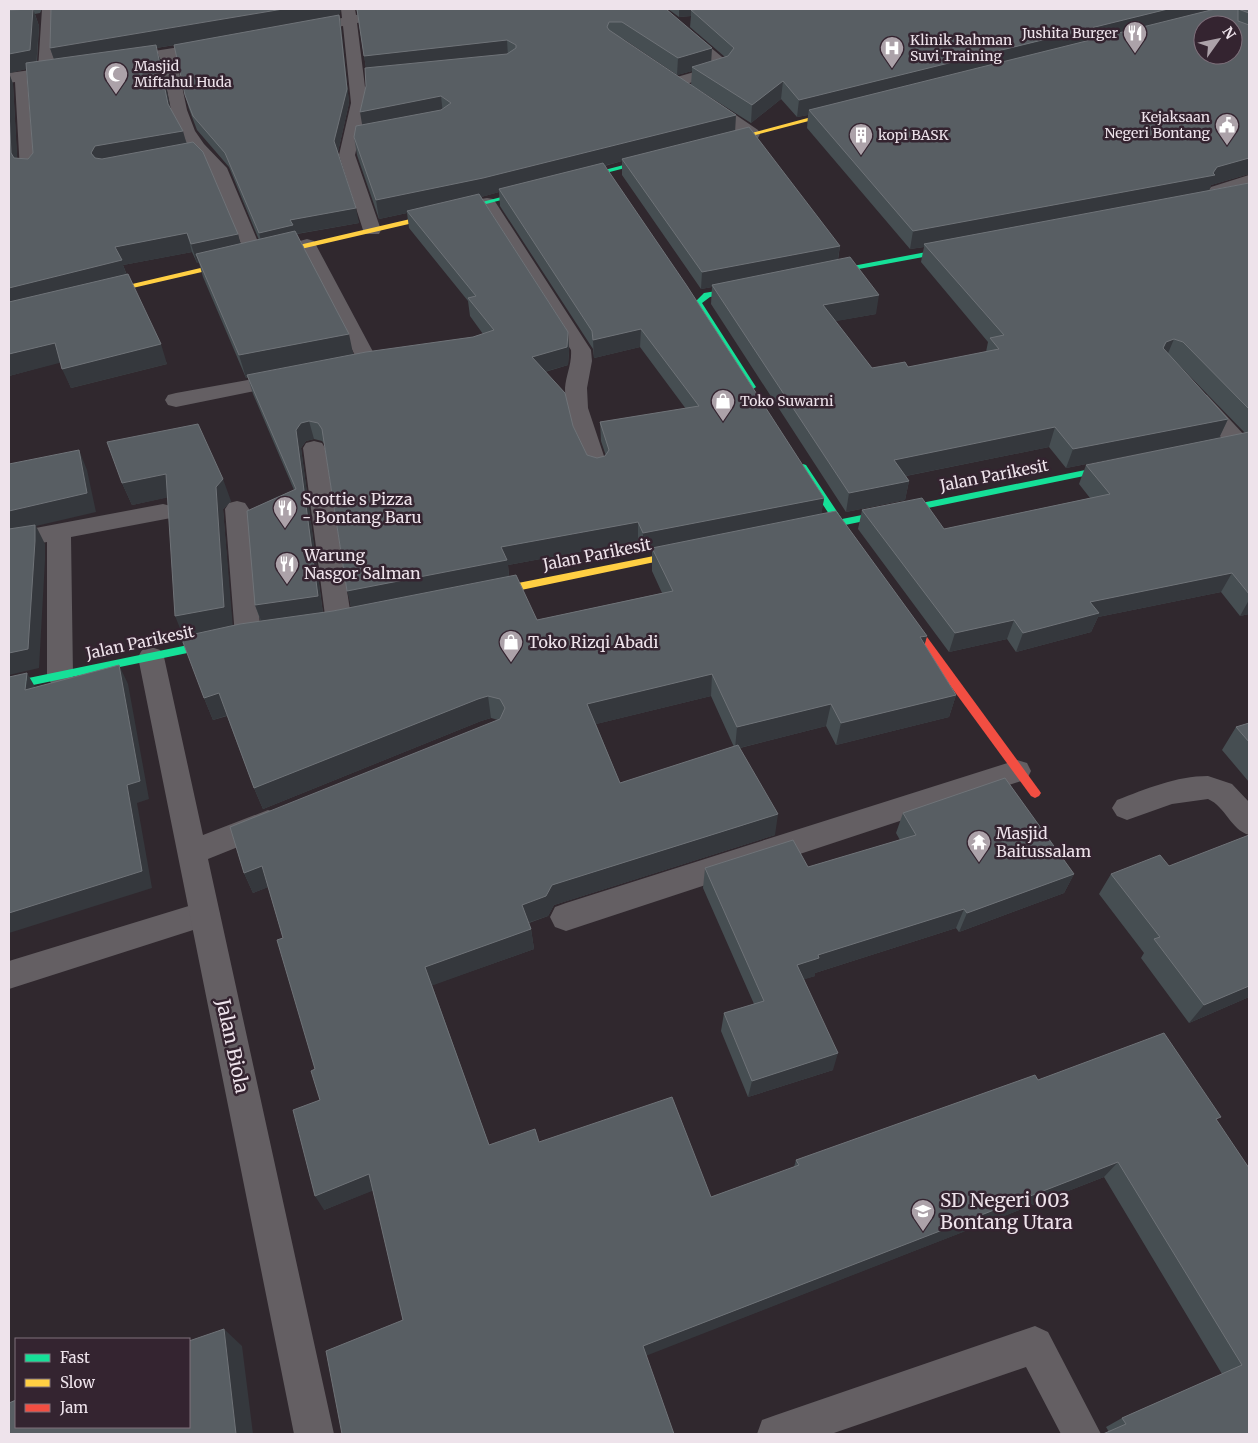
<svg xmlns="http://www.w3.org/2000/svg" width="1258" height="1443" font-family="Merriweather,serif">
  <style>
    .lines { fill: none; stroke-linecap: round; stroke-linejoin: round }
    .lane { fill: #645f63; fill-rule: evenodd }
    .street { fill: #645f63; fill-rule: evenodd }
    .fast { fill: #16e098; fill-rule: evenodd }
    .slow { fill: #ffcf43; fill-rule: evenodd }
    .jam { fill: #f24e42; fill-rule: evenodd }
    .wall { fill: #464e52; fill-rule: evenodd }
    .shaded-wall { fill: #35383d }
    .building { fill: #585e63; stroke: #6f7378; fill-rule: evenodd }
    .labels { text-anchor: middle; stroke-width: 5; stroke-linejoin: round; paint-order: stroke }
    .far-poi-label { font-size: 14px; fill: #eee3eb; stroke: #342430; text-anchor: start }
    .street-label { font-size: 16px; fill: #eee3eb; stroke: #342430 }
    .poi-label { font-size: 16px; fill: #eee3eb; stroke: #342430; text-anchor: start }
    .near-street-label { font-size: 19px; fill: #eee3eb; stroke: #342430 }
    .near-poi-label { font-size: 19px; fill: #eee3eb; stroke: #342430; text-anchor: start }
  </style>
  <rect width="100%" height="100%" fill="#30282e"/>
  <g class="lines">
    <path class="lane" d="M205 901 215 905 220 914 215 923 9 989V961Z
      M1035 1326 1048 1332 1101 1434H1061L1026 1367 831 1434H757L762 1420 776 1415Z"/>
    <path class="street" d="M42 9H56L54 67 64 65 72 70 64 75 30 80 38 171 35 175H23L20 171 15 82 9 83V73L38 69Z
      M341 9H355L356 15 390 9H419L412 13 357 23 367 103 355 155 381 230 379 234H365L363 230 339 155 351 103 343 26 304 33 297 29 299 26 342 18Z
      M650 9H665L728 62 731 65 726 72 676 87 670 85 668 82 670 79 715 66Z
      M212 42 219 46 217 49 176 57 187 110 195 131 204 144 227 168 264 256 262 260H248L246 256 210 169 189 148 179 131 171 110 161 59 122 66 114 61 122 56Z
      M705 96 711 98 758 130 760 134 758 138H746L699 104 697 101Z
      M1249 175V186L1217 196 1211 195 1208 191 1211 187Z
      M487 198 493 199 496 203 591 350 592 361 587 388 588 408 608 468 605 473 597 475 589 473C576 453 565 412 565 388 566 375 572 364 571 350L478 203 481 199Z
      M307 239 314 241 316 245 379 363 376 367 369 369 362 367 359 363 298 245 300 241Z
      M287 373 294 375 298 379 294 383 176 407 168 405 165 400 168 395 176 393Z
      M1199 393 1207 395 1247 438 1249 442 1247 448 1239 450 1231 448 1191 405 1188 400 1191 395Z
      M314 441 322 443 325 448 352 623 348 630 339 632 330 630 326 623 303 448 306 443Z
      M237 501 245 503 249 509 261 636 257 643 248 645 239 643 235 636 225 509 229 503Z
      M163 504 171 506 175 512 171 518 71 537 73 676 69 683 60 686 51 683 47 676V542L9 549V533Z
      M151 647 160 650 164 657 203 835 268 810 278 813 283 822 278 831 208 859 334 1434H294L138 657 142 650Z
      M1017 760 1027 763 1031 771 1027 779 566 931 555 927 550 917 555 907 566 903Z
      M1208 776 1232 784 1249 802V835C1230 829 1226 807 1208 799L1172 804 1127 820 1117 816 1112 808 1117 800C1146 789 1176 776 1208 776Z"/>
    <path class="fast" d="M658 156 661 158 660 159 436 217 432 215Z
      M958 246 962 248 961 250 821 276 817 274 821 272Z
      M747 286H750V290L710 297 702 303 756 387 752 390 748 387 694 303 704 293Z
      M1120 463 1125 466 1123 468 845 525 853 536 848 539 845 538 837 526 807 532 802 529 807 526 833 520 798 467 803 464 806 465 842 519Z
      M222 638 227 642 226 645 9 690V682Z"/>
    <path class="slow" d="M845 108 848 110 847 111 717 145 714 143Z
      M436 213H439V217L98 296 94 294 98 292Z
      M689 549 694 552 693 554 483 598 478 594 483 590Z"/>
    <path class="jam" d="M904 610 908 611 1039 790 1041 793 1039 796 1035 798 1031 796 900 617 899 614 900 611Z"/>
  </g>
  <path class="wall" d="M9 9H42L40 13 35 14 39 26 37 62 54 59 50 48 340 16 349 103 338 152 359 223 297 234 354 355 473 337 483 334 470 316 468 301 409 228 407 213 379 219 357 155 354 137 363 125 366 86V68L357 12 356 9H666L711 61 725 57 690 27 691 16 679 17 668 9H1249V174L1211 185 1209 190 1249 183V614L1240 616 1221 592 1098 617 1091 632 1016 652 1007 639 949 652 858 529 862 510 944 529 1090 498 1079 484 1086 465 1248 433H1245L1175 361 1228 419 1219 438 1066 468 1049 447 906 476 909 481 905 500 846 512 711 304 712 287 701 289 622 175V161L605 166 824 498 821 514 927 636 924 645 956 695 949 717 836 745 826 726 740 748 775 835 554 905 548 916 529 923 531 929 534 949 432 985 489 1145 539 1142 711 1197 794 1167 796 1160 1038 1080 1217 1121 1249 1434 1109 1432 1106 1427 1122 1418 1222 1374 1104 1177 646 1355 403 1320 373 1190 324 1210 320 1100 315 1069 283 938 268 887 253 893 244 873 498 720 491 718 481 721 263 809 254 788 227 716 213 720 204 698 184 636 168 497 132 505 122 483 231 501 223 509 232 626 261 622 255 605 294 490 253 394 248 378H246L203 277 199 263H197L192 252 123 265 127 275 167 364 71 388 60 362 9 376ZM622 38 677 75 692 71 691 85 751 123 781 99 797 117 808 115 807 128 910 249 924 247 921 262 988 342 986 352 908 367 872 368 835 321 876 314 838 260 840 246 735 131ZM175 45 185 95 189 109 197 130 229 167 259 240 240 244 238 234 187 143 170 108 161 62 156 48ZM26 69 33 153 28 159 17 158 13 84 9 73ZM499 192 500 206 593 349 594 358 640 347 686 409 600 422 601 441 606 456 597 458 587 455 573 426 545 372 568 365 569 351 568 332 481 197ZM314 439 322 441 325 445 351 608 323 613 301 448 306 441ZM638 541 643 552 652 550V571L662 593 537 620 509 576 508 565ZM711 696 734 747 620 783 596 724Z
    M1249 723V782L1222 750 1236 727Z
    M903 813 1074 874 1064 893 959 932 956 928 815 973V976L804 979 833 1070 748 1097 721 1031 724 1013 754 1004 703 888 705 868 808 867 900 840 896 833Z
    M1111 874 1249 997 1189 1023 1141 958 1144 953 1099 894Z"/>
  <path class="shaded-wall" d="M33 9 39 26 36 67 9 73 13 84 18 171 11 153 9 110V54Z
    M283 9H341L339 17 341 28 349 103 337 156 334 141 339 17 156 48 161 62 173 121 56 65 50 48Z
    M679 9H749L691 10V16L679 17Z
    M1168 9H1213L1211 13 809 110 808 115 797 117 799 100Z
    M507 40 508 57 367 73 364 56Z
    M712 48 711 65 692 67V71L677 75 678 58Z
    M783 81 781 99 751 123 752 105Z
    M441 96 443 114 363 130 360 112Z
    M736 115 735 133 622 159V161L501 192 499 189V192L485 196 408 213 407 211V213L379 219 376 200Z
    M183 131 188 149 102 164 91 153 95 146Z
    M1249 158V174L1211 185 1208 194 924 244V247L910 249 913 231 1213 173 1217 167Z
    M356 208 359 223 295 234 263 248 259 233 290 220Z
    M187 233 192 252 123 265 128 279 9 309V288L115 247Z
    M238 234 243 253 196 254 199 263H197L191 244Z
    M840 246 837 263 712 285V287L701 289 702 272Z
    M879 295 876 314 820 324 823 305Z
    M641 329 640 347 594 358 593 340Z
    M568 332 569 351 568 365 533 375 532 357Z
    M349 334 354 358 246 378 239 355Z
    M1174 339 1166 358 1156 367 1166 342Z
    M55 343 63 362 9 376V354Z
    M161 344 167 364 71 388 62 369Z
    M1228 419 1219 438 1066 468 1073 449Z
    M309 421 314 439 306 441 301 448 323 614 262 623 255 605 318 596 296 430 301 423Z
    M1055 427 1049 447 890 479 894 460Z
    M79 450 87 470 96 512 36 526 45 544V560L39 668 9 675V511Z
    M166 474 175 496 132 505 122 483Z
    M223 479 231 501 223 509 233 628 184 638 175 616 216 487Z
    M909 481 905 500 846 512 849 493Z
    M824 498 821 517 652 548V550L643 552V533Z
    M638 522V541L508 565 509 578 352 610 347 591 501 547Z
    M1232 573 1221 592 1098 617 1091 632 1016 652 1023 633 1090 602Z
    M1249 600V614L1240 616Z
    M1014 620 1007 639 949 652 955 633Z
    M927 636 921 658 920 637Z
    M119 665 128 684 149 799 137 803 152 888 9 933V913L127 785Z
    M27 673 38 692 25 690Z
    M712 674 711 696 588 726 587 704Z
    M219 693 228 715 213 720 204 698Z
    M956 695 949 717 836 745 841 723Z
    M488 696 491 718 481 721 263 809 254 788 478 699Z
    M831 704 826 726 735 749 737 727Z
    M778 814 775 835 554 905 548 916 524 924 522 905 552 885Z
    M262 866 271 886 253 893 244 873Z
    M1074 874 1064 893 959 932 967 913Z
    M964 909 956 928 815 973V976L793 983 797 965 818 955Z
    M531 929 534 949 431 986 425 967Z
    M1249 986V997L1189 1023 1204 1005Z
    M838 1053 833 1070 748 1097 752 1081Z
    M1118 1162 1104 1177 643 1357V1346Z
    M369 1174 377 1189 324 1210 315 1196Z
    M224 1329 242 1346 253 1434H236Z"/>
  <path class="building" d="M33 9 30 50 9 54V10Z
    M51 9H283L50 48Z
    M357 9H666L712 48 678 58 622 22H609L607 27 609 30 736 115 483 178 376 200 354 137 356 126 441 110 451 103 441 96 360 112 366 86 365 68 507 54 516 48V45L507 40 364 56Z
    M701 9H1168L799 100 783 81 752 105 692 67 728 56 734 48 691 10Z
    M1215 9H1238V21L1249 25V158L1217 167 1213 173 1215 175 913 231 809 110ZM1203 25H1233V55H1203Z
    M1238 9H1249V13Z
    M339 15 347 89 334 141 356 208 290 220 293 225 259 233 225 153 193 116 185 95 174 45Z
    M156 45 168 104 183 131 95 146 91 153 95 158 102 159 193 142 203 152 238 234 191 244 187 233 115 247 122 260 9 288V110L11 153 14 158 28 159 33 153 26 63Z
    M749 127 840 246 702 272 622 159Z
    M603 163 687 286 824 498 643 533 638 522 501 547 507 560 347 591 322 429 318 423 309 421 301 423 296 430 318 596 255 605 247 511 296 489 247 375 366 352 473 337 494 330 468 298 476 296 407 211 479 194 568 332 567 347 532 357 565 393 573 426 587 455 597 458 605 456 609 450 600 422 699 406 641 329 593 340 592 331 499 189Z
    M1249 183V409L1183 342 1174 339 1166 342 1163 348 1228 419 1073 449 1055 427 894 460 909 481 849 493 712 285 850 257 879 295 823 305 872 368 905 362 908 367 999 349 990 338 1004 335 924 244Z
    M295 231 349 334 239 355 196 254Z
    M128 274 161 344 62 369 55 343 9 354V302Z
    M198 424 223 479 216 487 224 607 175 616 166 474 122 483 107 442Z
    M1249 432V594L1232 573 1090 602 1099 613 1023 633 1014 620 955 633 862 510 922 498 944 529 1110 494 1086 465Z
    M79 450 87 493 9 511V464Z
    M836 511 927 636 920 637 956 695 841 723 831 704 737 727 712 674 587 704 620 783 738 745 778 814 552 885 546 896 522 905 531 929 425 967 489 1145 535 1129 539 1142 672 1097 711 1197 799 1165 796 1160 1035 1075 1038 1080 1164 1033 1221 1117 1216 1119 1249 1168V1434H1103L1126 1424 1122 1418 1242 1365 1118 1162 643 1346 674 1434H342L326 1351 403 1320 369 1174 315 1196 293 1110 320 1100 311 1071 315 1069 277 940 283 938 262 866 244 873 230 827 500 719 505 708 500 699 488 696 478 699 254 788 219 693 204 698 181 637 240 624 333 611 516 575 537 620 673 591 652 548Z
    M35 525V541L28 649 9 653V529Z
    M119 665 140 781 127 785 142 871 9 913V677L27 673 25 690Z
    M1249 723V742L1236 727Z
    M1005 778 1074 874 967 913 964 909 818 955 819 958 797 965 838 1053 752 1081 724 1013 764 1001 705 868 793 840 808 867 916 835 903 813Z
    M1249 835V986L1204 1005 1154 939 1160 937 1111 874 1160 855 1169 866Z
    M224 1329 236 1434H9V1403L16 1400V1427H189V1341Z"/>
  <defs>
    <g id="restaurant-pin" transform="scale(1.25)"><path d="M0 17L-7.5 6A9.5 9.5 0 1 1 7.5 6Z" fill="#aca2a9" stroke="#342430"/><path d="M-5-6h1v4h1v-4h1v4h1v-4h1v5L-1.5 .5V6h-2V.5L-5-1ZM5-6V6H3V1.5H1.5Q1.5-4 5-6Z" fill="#fff"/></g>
    <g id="hospital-pin" transform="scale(1.25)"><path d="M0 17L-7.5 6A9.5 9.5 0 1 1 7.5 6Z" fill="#aca2a9" stroke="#342430"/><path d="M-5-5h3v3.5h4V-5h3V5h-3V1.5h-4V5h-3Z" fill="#fff"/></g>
    <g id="mosque-pin" transform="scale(1.25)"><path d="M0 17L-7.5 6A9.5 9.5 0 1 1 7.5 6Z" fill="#aca2a9" stroke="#342430"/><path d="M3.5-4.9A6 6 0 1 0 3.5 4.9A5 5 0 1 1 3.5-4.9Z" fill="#fff"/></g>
    <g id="civic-pin" transform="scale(1.25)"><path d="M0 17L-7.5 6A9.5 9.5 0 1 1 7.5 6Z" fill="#aca2a9" stroke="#342430"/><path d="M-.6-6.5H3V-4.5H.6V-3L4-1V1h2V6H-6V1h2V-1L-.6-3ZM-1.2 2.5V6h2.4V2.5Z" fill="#fff"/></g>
    <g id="building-pin" transform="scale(1.25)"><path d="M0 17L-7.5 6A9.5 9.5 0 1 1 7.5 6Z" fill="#aca2a9" stroke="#342430"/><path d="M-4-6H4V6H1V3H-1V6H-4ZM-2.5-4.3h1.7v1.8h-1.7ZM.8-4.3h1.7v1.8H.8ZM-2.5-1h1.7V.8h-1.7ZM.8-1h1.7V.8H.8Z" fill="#fff"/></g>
    <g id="shop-pin" transform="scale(1.25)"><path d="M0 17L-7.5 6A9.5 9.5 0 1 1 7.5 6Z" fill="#aca2a9" stroke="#342430"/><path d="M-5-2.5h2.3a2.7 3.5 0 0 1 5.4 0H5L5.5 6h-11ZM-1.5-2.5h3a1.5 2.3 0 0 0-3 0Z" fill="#fff"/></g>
    <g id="temple-pin" transform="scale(1.25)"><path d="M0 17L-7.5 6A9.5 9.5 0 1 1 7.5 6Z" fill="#aca2a9" stroke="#342430"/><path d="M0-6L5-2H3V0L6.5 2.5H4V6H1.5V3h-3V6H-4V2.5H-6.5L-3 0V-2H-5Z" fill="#fff"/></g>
    <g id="school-pin" transform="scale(1.25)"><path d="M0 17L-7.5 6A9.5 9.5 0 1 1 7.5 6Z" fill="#aca2a9" stroke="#342430"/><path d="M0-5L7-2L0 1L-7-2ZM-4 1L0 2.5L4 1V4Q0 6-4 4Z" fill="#fff"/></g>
  </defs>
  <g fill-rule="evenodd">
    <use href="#restaurant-pin" x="1135" y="33"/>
    <use href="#hospital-pin" x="892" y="48"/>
    <use href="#mosque-pin" x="116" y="74"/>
    <use href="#civic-pin" x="1227" y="125"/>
    <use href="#building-pin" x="861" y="135"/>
    <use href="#shop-pin" x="723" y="401"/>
    <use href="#restaurant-pin" x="285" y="508"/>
    <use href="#restaurant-pin" x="287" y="564"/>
    <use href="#shop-pin" x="511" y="642"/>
    <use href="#temple-pin" x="979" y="842"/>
    <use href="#school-pin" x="923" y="1211"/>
  </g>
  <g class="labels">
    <g class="far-poi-label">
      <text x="1118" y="38" text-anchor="end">Jushita Burger</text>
      <text x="910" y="45">Klinik Rahman<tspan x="910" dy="16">Suvi Training</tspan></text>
      <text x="134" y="71">Masjid<tspan x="134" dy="16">Miftahul Huda</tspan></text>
      <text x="1210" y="122" text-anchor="end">Kejaksaan<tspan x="1210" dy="16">Negeri Bontang</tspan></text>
      <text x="878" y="140">kopi BASK</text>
      <text x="740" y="406">Toko Suwarni</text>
    </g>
    <g class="street-label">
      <text transform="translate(994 475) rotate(-11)" y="6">Jalan Parikesit</text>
      <text transform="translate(597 554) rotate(-11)" y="6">Jalan Parikesit</text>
      <text transform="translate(140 642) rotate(-12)" y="6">Jalan Parikesit</text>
    </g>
    <g class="poi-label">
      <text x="302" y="505">Scottie s Pizza<tspan x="302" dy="18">- Bontang Baru</tspan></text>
      <text x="304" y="561">Warung<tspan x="304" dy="18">Nasgor Salman</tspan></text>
      <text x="528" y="648">Toko Rizqi Abadi</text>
      <text x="996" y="839">Masjid<tspan x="996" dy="18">Baitussalam</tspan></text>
    </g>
    <g class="near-street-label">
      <text transform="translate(233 1046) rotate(78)" y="7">Jalan Biola</text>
    </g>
    <g class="near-poi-label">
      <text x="940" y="1207">SD Negeri 003<tspan x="940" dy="22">Bontang Utara</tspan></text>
    </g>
  </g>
  <rect width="1258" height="1443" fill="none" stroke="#eee3eb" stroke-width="20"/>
  <rect x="15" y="1338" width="175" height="90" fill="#342430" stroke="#7e707b"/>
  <rect x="25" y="1354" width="25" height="8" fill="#16e098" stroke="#7e707b"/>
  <text x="60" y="1363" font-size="15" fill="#eee3eb">Fast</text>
  <rect x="25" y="1379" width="25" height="8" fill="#ffcf43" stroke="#7e707b"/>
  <text x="60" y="1388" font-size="15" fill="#eee3eb">Slow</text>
  <rect x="25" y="1404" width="25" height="8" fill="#f24e42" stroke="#7e707b"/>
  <text x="60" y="1413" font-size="15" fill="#eee3eb">Jam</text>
  <g transform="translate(1218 40) rotate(57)"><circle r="24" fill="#342430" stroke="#7e707b"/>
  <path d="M0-4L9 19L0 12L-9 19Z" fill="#aca2a9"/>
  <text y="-8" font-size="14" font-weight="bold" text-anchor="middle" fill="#eee3eb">N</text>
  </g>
</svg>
